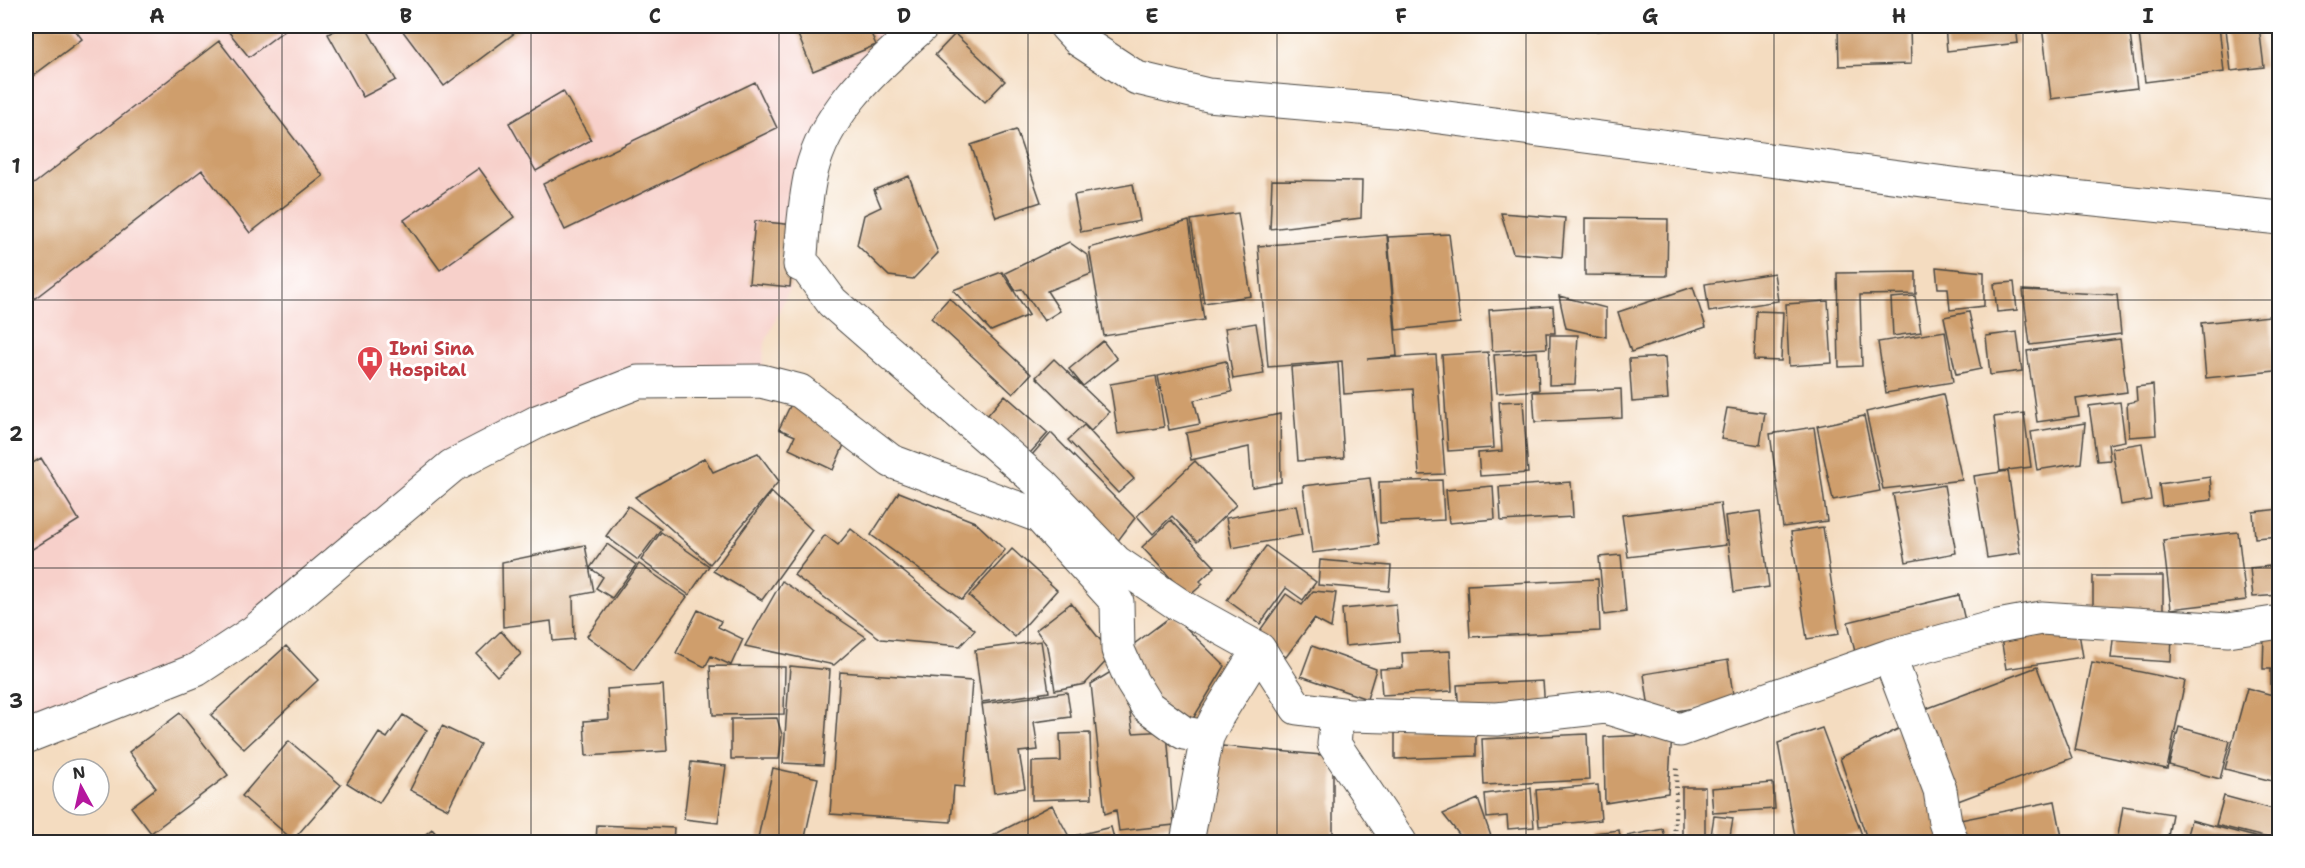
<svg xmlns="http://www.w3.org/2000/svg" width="2305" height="868" font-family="'Shantell Sans',sans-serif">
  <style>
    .built { fill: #f7d0ca }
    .building { fill: #cf9e6c }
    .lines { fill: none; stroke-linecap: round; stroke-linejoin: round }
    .street-casing { stroke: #494641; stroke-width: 35 }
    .secondary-casing { stroke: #494641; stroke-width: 35 }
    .path { stroke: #494641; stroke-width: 4; stroke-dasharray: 1.5 4.5; stroke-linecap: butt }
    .street { stroke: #fff; stroke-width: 33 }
    .secondary { stroke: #fff; stroke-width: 33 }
    .grid { fill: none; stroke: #2b2b2b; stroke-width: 1.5; stroke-opacity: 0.55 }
    .labels { text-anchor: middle; stroke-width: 6; stroke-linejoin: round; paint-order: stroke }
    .health-label { font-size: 18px; font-weight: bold; fill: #be3a42; stroke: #fff; text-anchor: start }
    .neatline { fill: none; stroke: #2b2b2b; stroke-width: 2 }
    .grid-label { font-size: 20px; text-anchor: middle; font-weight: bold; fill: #2b2b2b }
  </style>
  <rect width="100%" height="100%" fill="#fff"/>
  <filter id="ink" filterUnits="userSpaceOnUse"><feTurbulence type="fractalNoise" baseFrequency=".0167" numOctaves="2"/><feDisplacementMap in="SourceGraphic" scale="12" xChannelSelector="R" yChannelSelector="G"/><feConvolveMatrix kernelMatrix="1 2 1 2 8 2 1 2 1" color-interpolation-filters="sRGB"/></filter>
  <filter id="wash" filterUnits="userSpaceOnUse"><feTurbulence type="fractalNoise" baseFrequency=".008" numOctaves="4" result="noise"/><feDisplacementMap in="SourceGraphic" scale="24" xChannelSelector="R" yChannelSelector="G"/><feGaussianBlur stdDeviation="1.35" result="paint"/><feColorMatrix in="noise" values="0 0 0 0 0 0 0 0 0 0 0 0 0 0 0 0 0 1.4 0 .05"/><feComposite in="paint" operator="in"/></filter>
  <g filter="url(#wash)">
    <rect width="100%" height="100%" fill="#f4dcc0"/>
    <path class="built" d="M26 26H922L825 133 800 265 765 343 761 381 638 382 539 421 255 631 26 737Z"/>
    <g id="blocks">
      <path class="building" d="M26 26H72L82 39 26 81Z
        M224 26H290L249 57Z
        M343 26H365L396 80 363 97 328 34Z
        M399 26H524L444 86Z
        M808 26H868L876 45 813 71 796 30Z
        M1597 26H1632V27L1597 31Z
        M1838 26H1910L1911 64 1839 66Z
        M1945 26H2016L2018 43 1947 51Z
        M2042 26H2129L2137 88 2051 99Z
        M2138 26H2219L2224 72 2145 82Z
        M2259 26 2264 67 2231 71 2226 29Z
        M955 34 1005 81 985 102 935 55Z
        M219 41 323 176 250 233 202 170 34 299 26 287V190Z
        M755 82 777 128 565 230 543 184Z
        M563 91 591 140 536 171 509 123Z
        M1016 130 1041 202 996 217 971 145Z
        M479 168 514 217 440 270 404 220Z
        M909 176 938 253 913 279 889 276 857 245 864 215 881 207 874 190Z
        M1272 180 1362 181 1361 218 1270 229Z
        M1133 184 1140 221 1081 232 1074 195Z
        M1238 213 1251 296 1204 303 1191 220Z
        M1501 213 1565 218 1562 257 1513 253Z
        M1585 218 1668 219 1667 276 1585 275Z
        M755 221 795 225 790 287 749 283Z
        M1189 221 1204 320 1104 336 1089 248Z
        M1449 234 1460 323 1396 330 1388 237Z
        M1387 235 1397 356 1367 359 1436 355 1445 474 1419 475 1413 389 1344 394 1342 361 1268 367 1258 246Z
        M1069 242 1088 256 1091 274 1047 291 1060 311 1044 321 1022 289 1015 290 1005 273Z
        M1936 267 1984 272V306L1950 310 1948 288H1938Z
        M1002 272 1029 315 991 331 953 290Z
        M1916 272V294L1860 295 1862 366 1839 367 1837 273Z
        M1774 273 1778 301 1709 312 1705 284Z
        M2014 282 2017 310 1997 312 1994 284Z
        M1693 287 1706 327 1631 352 1618 312Z
        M2023 290 2117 295 2121 334 2030 345Z
        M1559 296 1606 308V337L1566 328Z
        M1915 296 1921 332 1893 336 1891 298Z
        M949 298 1031 374 1013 394 931 318Z
        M1828 301 1832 363 1789 366 1786 304Z
        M1553 306 1555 333H1546L1547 348 1492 351 1489 310Z
        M1756 311 1783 312 1781 361 1754 360Z
        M1969 312 1981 369 1956 374 1944 317Z
        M2270 316 2275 371 2206 378 2201 323Z
        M1256 323 1264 374 1233 379 1225 328Z
        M1945 331 1953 382 1886 393 1878 342Z
        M2017 332 2022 371 1990 375 1986 336Z
        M1550 335H1578L1575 384 1549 385Z
        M2120 339 2127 392 2076 399 2079 416 2037 422 2027 351Z
        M1103 341 1117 359 1083 386 1069 369Z
        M1488 352 1494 448 1448 451 1442 355Z
        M1537 352 1539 390 1497 393 1494 355Z
        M1665 357 1668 399 1632 402 1629 359Z
        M1054 359 1109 412 1091 431 1036 377Z
        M1226 361 1232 392 1194 400 1200 424 1169 430 1158 376Z
        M1338 363 1344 458 1298 461 1291 367Z
        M1156 376 1164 427 1118 434 1110 384Z
        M2153 385 2156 435 2129 437 2127 403 2137 401 2136 387Z
        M1621 389 1622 418 1535 422 1533 392Z
        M1943 394 1962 480 1883 489 1866 412Z
        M1005 395 1048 433 1022 462 979 425Z
        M1523 401 1528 473 1480 476 1478 453 1502 451 1499 402Z
        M2120 402 2125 441 2108 444 2110 460 2097 461 2089 406Z
        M791 404 850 431 833 470 789 449 795 436 779 429Z
        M1727 408 1765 413 1760 445 1721 439Z
        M2024 413 2031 467 2000 471 1994 417Z
        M1280 414 1281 482 1252 487 1249 447 1191 460 1186 433Z
        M1864 416 1880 491 1833 500 1817 426Z
        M2085 423 2081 463 2037 470 2031 432Z
        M1084 425 1134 479 1118 493 1068 440Z
        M1814 427 1827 521 1783 527 1770 434Z
        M1051 433 1135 518 1114 546 1025 463Z
        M2142 443 2151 500 2121 505 2112 448Z
        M758 453 779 481 710 564 635 497 705 458 713 472Z
        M41 458 79 520 31 550 26 540V467Z
        M1195 461 1236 505 1197 542 1172 516 1153 534 1137 516Z
        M2008 471 2020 553 1987 558 1974 476Z
        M2210 477 2212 500 2162 506 2159 484Z
        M1370 478 1379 545 1312 553 1303 486Z
        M1442 480 1444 520 1380 523 1379 482Z
        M1571 482 1573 517 1501 521 1499 487Z
        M1944 485 1956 553 1906 562 1893 494Z
        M1493 486 1495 519 1449 523 1446 490Z
        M771 492 812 530 762 600 713 571Z
        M899 492 975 522 1005 550 962 600 871 535Z
        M1720 503 1726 545 1628 557 1622 515Z
        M1296 505 1302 535 1232 548 1226 518Z
        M628 506 661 529 638 560 606 536Z
        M2280 509V536L2255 538 2253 512Z
        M1760 511 1769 587 1734 592 1725 516Z
        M1171 520 1215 567 1200 581 1203 584 1188 597 1142 547Z
        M1823 527 1839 634 1807 639 1791 532Z
        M851 529 975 630 960 646 881 639 794 575 825 535 838 545Z
        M661 532 709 566 689 595 641 560Z
        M2238 532 2246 600 2171 609 2163 540Z
        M607 544 636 565 612 598 596 588 603 577 590 568Z
        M585 545 594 592 573 596 574 639 553 641 551 621 503 627 502 562Z
        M1266 546 1316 582 1303 600 1286 588 1260 624 1227 600Z
        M1012 549 1057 590 1015 637 969 596Z
        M1621 555 1626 612 1604 615 1599 557Z
        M1320 560 1391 566 1389 591 1318 585Z
        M639 564 687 597 634 670 587 636Z
        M2280 565V595L2253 597 2250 568Z
        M2093 576H2163V611H2093Z
        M1598 579 1600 631 1470 637 1467 585Z
        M782 581 866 637 834 665 745 646Z
        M1313 591 1336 593 1331 628 1314 619 1286 657 1256 636 1286 594 1302 605Z
        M1959 595 1966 625 1855 652 1848 622Z
        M1071 603 1112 655 1085 684 1055 690 1048 647 1036 630Z
        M1396 604 1399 641 1345 646 1342 609Z
        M698 610 721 621 718 627 743 639 731 665 711 656 705 667 676 653Z
        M1173 615 1225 666 1188 727 1148 697 1126 650Z
        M2078 627 2083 657 2006 669 2001 638Z
        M501 631 521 654 497 676 477 654Z
        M2114 631 2172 634 2171 662 2111 658Z
        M2264 635 2280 636V694H2271V669H2263Z
        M1041 641 1049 692 982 702 975 650Z
        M286 646 318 680 244 749 211 715Z
        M1312 646 1376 669 1367 699 1301 676Z
        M1450 651 1452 691 1382 695 1380 669 1403 668 1402 653Z
        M1728 660 1734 702 1650 715 1644 674Z
        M2092 662 2185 681 2167 769 2075 750Z
        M710 666 785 667 784 714 713 715Z
        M790 666 830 670 823 765 783 763Z
        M2037 667 2072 758 1958 801 1923 710Z
        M1114 670 1126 687 1133 733 1167 731 1174 825 1119 831 1116 810 1105 814 1091 684Z
        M840 672 972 681 964 787 954 786 951 822 830 814Z
        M1543 681 1545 708 1459 712 1457 685Z
        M663 685 667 751 586 756 584 721 609 719 607 689Z
        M2247 688 2280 697V783L2225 769Z
        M1067 692 1071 717 1034 722 1038 750 1019 752 1025 788 994 793 982 704Z
        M180 713 228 775 151 833 131 807 156 788 129 752Z
        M403 715 427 730 379 803 347 783 379 733 387 738Z
        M777 718 782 735 779 759H731V719Z
        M442 726 480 744 448 809 410 790Z
        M1476 726V756L1395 759V729Z
        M1902 727 1944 840 1939 842H1868L1840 758Z
        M2179 727 2230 741 2220 779 2169 765Z
        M1822 728 1862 835 1821 842H1796L1778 743Z
        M1090 733 1092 798 1032 800V762L1061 761 1060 734Z
        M1587 734 1589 780 1484 785 1482 739Z
        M1672 734 1668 793 1605 803 1604 737Z
        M289 741 341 785 293 840 242 796Z
        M1222 746 1333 756V842H1200Z
        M691 762 726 766 718 823 684 819Z
        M773 768 818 778 804 842H780L758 838Z
        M1773 783 1775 809 1713 813 1711 788Z
        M1598 785 1601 820 1539 826 1536 790Z
        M1682 787H1705V842H1682Z
        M1531 788 1534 827 1508 829 1507 816 1487 818 1485 794Z
        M2224 796 2280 811V841L2216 825Z
        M1478 799 1493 842H1465L1443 814Z
        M2055 801 2063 842H1959L1955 821Z
        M1052 805 1072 842H980Z
        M2123 806 2172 814 2167 842H2117Z
        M1714 816 1733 818 1729 842H1710Z
        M2191 820 2274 842H2185Z
        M597 825 674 828 673 842H596Z
        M1111 827 1115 842H1080L1078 835Z
        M432 829 443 842H416Z
        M1663 829 1666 842H1627L1626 836Z
        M1619 830 1621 842H1596L1595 833Z"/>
    </g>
  </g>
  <g filter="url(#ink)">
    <use href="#blocks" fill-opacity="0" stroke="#494641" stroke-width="1.5"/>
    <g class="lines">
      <g class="street-casing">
        <path id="street" d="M922 26C876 68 826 110 811 173 804 203 803 235 800 265L807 268 832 302 1042 485 1116 562 1178 604 1259 649 1297 708 1350 715 1497 719 1605 707 1680 730 1889 656 1998 626 2041 618 2228 630 2280 622
          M1889 656 1940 790 1945 822 1952 842
          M1337 714 1334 744 1400 842
          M26 737 196 670 255 631 452 466 539 421 638 382 761 381 800 391 891 461 1039 516 1117 602 1118 650 1132 682 1147 706 1184 733 1207 737 1218 715 1259 649
          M1187 842 1207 737"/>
      </g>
      <g class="secondary-casing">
        <path id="secondary" d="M1066 26 1079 40 1137 78 1208 95 1394 111 1976 187 2280 218"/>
      </g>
      <path class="path" d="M1674 842 1677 765"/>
      <use href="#street" class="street"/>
      <use href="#secondary" class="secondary"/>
    </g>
  </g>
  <path class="grid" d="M282 26V842M531 26V842M779 26V842M1028 26V842M1277 26V842M1526 26V842M1774 26V842M2023 26V842M26 300H2280M26 568H2280"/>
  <defs>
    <g id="hospital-pin" transform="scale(1.35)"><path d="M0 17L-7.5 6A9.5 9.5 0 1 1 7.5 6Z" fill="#e0444e" stroke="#fff"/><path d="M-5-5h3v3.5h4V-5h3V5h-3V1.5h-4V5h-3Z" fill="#fff"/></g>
  </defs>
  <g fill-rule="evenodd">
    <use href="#hospital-pin" x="370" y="359"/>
  </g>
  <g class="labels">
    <g class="health-label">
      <text x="389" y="355">Ibni Sina<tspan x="389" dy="21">Hospital</tspan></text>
    </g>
  </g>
  <rect width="2305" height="868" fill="none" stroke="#fff" stroke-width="66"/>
  <g transform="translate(81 787) rotate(352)"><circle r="28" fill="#ffffff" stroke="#aaaaaa" stroke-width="1.5"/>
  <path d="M0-4.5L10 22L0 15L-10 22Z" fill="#b5179e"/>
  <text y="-9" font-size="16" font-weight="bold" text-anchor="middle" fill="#2b2b2b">N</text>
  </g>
  <rect x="33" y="33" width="2239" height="802" class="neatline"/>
  <g class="grid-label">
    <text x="157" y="23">A</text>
    <text x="406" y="23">B</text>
    <text x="655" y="23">C</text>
    <text x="904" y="23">D</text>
    <text x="1152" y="23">E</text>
    <text x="1401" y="23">F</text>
    <text x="1650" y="23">G</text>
    <text x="1899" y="23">H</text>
    <text x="2148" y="23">I</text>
    <text x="16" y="173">1</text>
    <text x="16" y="441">2</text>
    <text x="16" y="708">3</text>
  </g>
</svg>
